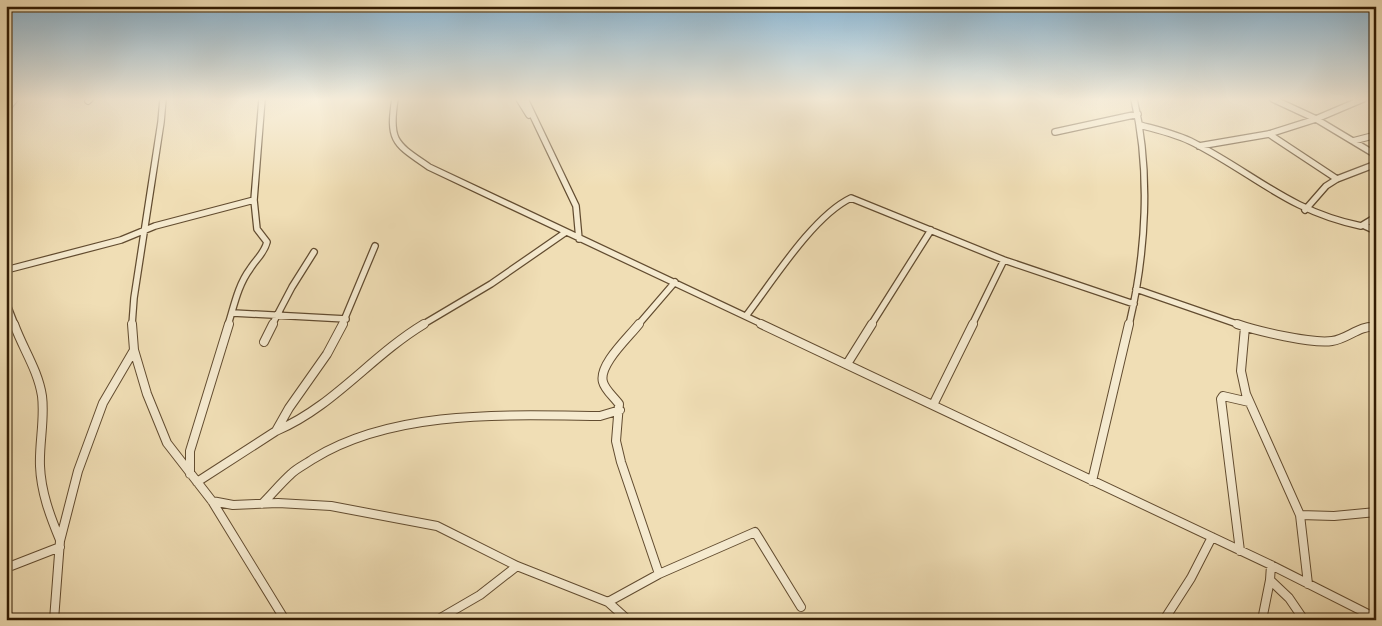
<svg xmlns="http://www.w3.org/2000/svg" width="1382" height="626" font-family="'Old Standard TT',serif">
  <style>
    .lines { fill: none; stroke-linecap: round; stroke-linejoin: round }
    .minor-far1-casing { stroke: #624c30; stroke-width: 8 }
    .minor-casing { stroke: #624c30; stroke-width: 10 }
    .minor-far1 { stroke: #f5eacf; stroke-width: 5.5 }
    .minor { stroke: #f5eacf; stroke-width: 8 }
  </style>
  <rect width="100%" height="100%" fill="#f0deb5"/>
  <filter id="stains"><feTurbulence type="fractalNoise" baseFrequency=".004" numOctaves="4"/><feColorMatrix values="0 0 0 0 .2 0 0 0 0 .09 0 0 0 0 .02 0 0 0 .5 -.17"/></filter>
  <radialGradient id="worn" r=".72"><stop offset=".6" stop-color="#630" stop-opacity="0"/><stop offset="1" stop-color="#630" stop-opacity=".3"/></radialGradient>
  <g class="lines">
    <g class="minor-far1-casing">
      <path id="minor-far1" d="M395 99C388 142 396 144 429 167L764 325
        M519 99 529 115
        M525 99 576 206 579 239
        M1273 99 1316 119 1376 155
        M88 101 90 99
        M6 110 15 99
        M1140 125C1158 130 1177 134 1194 143 1256 175 1289 211 1361 226L1376 217
        M1055 132 1138 114
        M1269 134 1337 179
        M1353 141 1376 135
        M1199 146 1269 134 1316 119 1363 99
        M1305 210 1326 186 1337 179 1376 164
        M1365 226 1376 231
        M6 270 121 240 155 226 254 200
        M1136 289 1240 325
        M6 302 15 325
        M233 313 346 319
        M746 316C772 282 813 216 851 198L1004 260 1134 304
        M132 325 134 298 161 122 163 99
        M228 325C234 306 238 285 250 269 256 259 264 254 267 242L257 229 254 200 262 99
        M272 325 292 287 314 252
        M342 325 375 246
        M422 325 491 284 566 232
        M638 325 675 282
        M871 325 931 230
        M972 325 1004 260
        M1129 325C1146 253 1151 172 1134 99"/>
    </g>
    <g class="minor-casing">
      <path id="minor" d="M14 324C23 349 38 370 42 396 45 419 39 443 40 466 41 492 50 516 60 540
        M639 324C629 337 598 365 603 382 605 390 614 397 619 404L616 441 621 462 659 574
        M761 324 1271 565 1376 618
        M1237 324C1257 331 1312 344 1332 341 1348 339 1359 325 1376 327
        M1245 327 1241 371 1246 394 1300 515 1308 584
        M264 342 273 324
        M134 350 147 394 167 443 212 501 285 620
        M847 364 872 324
        M933 405 973 324
        M276 431C333 407 371 356 424 324
        M190 474V451L229 324
        M1092 481 1129 324
        M197 482 276 431 289 408 327 354 343 324
        M212 501 233 505 278 503 331 506 437 526 517 566 608 602 628 620
        M262 504C272 494 281 483 291 474 297 468 306 464 313 459 394 409 508 415 600 416L620 410
        M1300 515 1334 516 1376 512
        M1240 551 1221 399 1223 396 1249 402
        M1271 565 1270 580 1289 598 1304 620
        M6 568 60 547
        M608 602 659 574 755 532 801 607
        M54 620 60 541 78 471 103 403 134 350 132 324
        M437 620 480 595 517 566
        M1164 620 1191 578 1212 537
        M1262 620 1270 580"/>
    </g>
    <use href="#minor-far1" class="minor-far1"/>
    <use href="#minor" class="minor"/>
  </g>
  <linearGradient id="sky" x2="0" y2="1"><stop stop-color="#8ab6d4"/><stop offset="0.53" stop-color="#f8f0de"/><stop offset="1" stop-color="#f8f0de" stop-opacity="0"/></linearGradient>
  <rect width="1382" height="187" fill="url(#sky)"/>
  <rect width="1382" height="626" fill="none" stroke="#f0deb5" stroke-width="25"/>
  <rect x="8" y="8" width="1367" height="611" fill="none" stroke="#321c03" stroke-width="2.5"/>
  <rect x="12" y="12" width="1357" height="601" fill="none" stroke="#321c03"/>
  <rect width="100%" height="100%" filter="url(#stains)"/>
  <rect width="100%" height="100%" fill="url(#worn)"/>
</svg>
